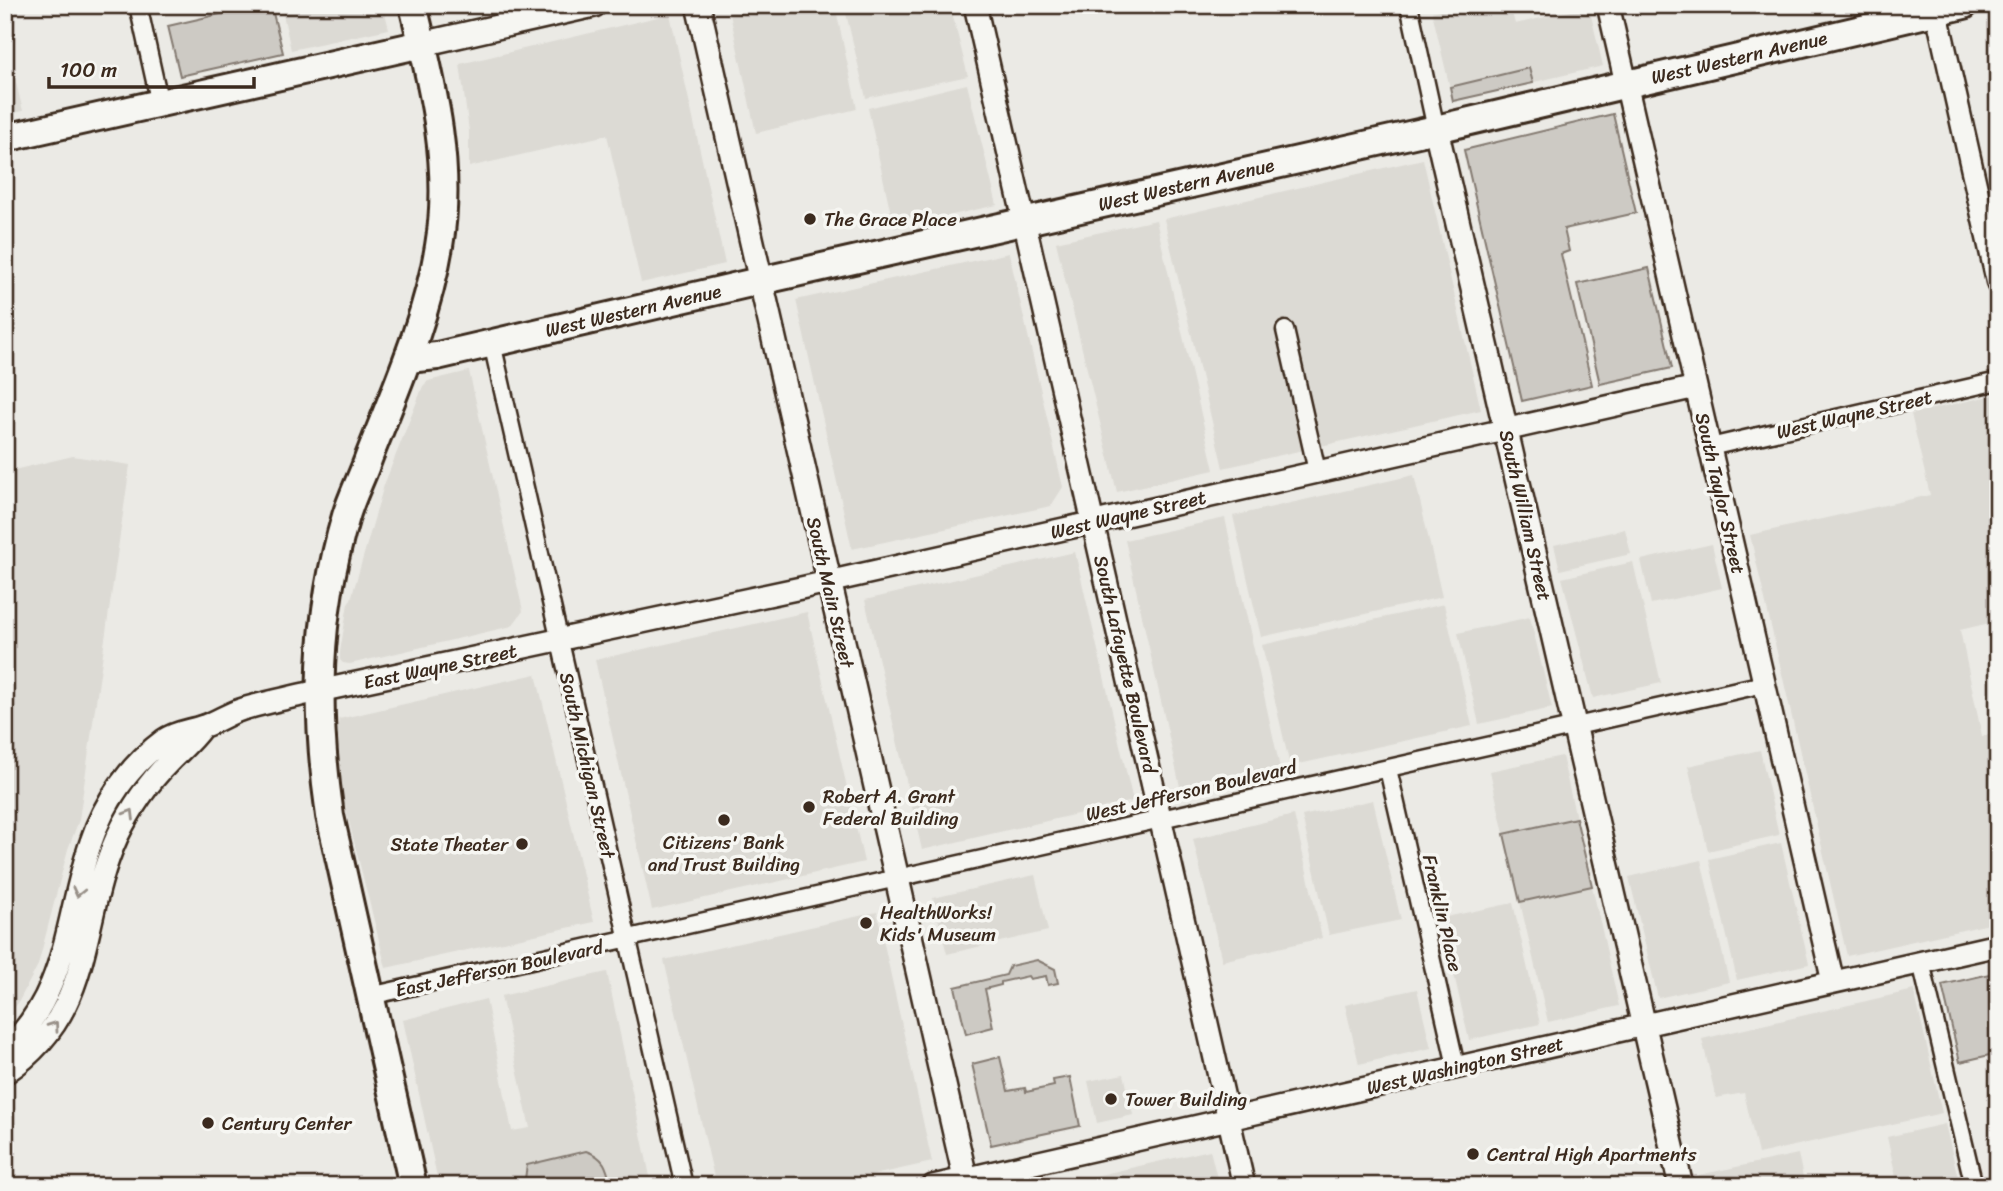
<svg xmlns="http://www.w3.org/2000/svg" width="2003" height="1191" font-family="Sriracha,sans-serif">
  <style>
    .built { fill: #dcdad4 }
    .green { fill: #cdcac4; stroke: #847a71; stroke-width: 2 }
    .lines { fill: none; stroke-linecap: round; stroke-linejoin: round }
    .minor-casing { stroke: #3b2a1e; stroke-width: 21 }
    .tertiary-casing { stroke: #3b2a1e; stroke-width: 26 }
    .secondary-casing { stroke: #3b2a1e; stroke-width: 28 }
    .primary-casing { stroke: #3b2a1e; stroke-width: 32 }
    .minor { stroke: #f6f6f2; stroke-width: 16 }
    .tertiary { stroke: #f6f6f2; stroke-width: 21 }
    .secondary { stroke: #f6f6f2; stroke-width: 23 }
    .primary { stroke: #f6f6f2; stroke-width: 26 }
    .oneway { stroke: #989088 }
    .poi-dot { fill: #3b2a1e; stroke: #f6f6f2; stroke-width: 2.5 }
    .labels { text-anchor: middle; stroke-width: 7; stroke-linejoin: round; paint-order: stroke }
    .street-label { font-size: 19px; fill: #3b2a1e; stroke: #f6f6f2 }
    .poi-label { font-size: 19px; fill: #3b2a1e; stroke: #f6f6f2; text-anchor: start }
  </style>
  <rect width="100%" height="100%" fill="#ebeae5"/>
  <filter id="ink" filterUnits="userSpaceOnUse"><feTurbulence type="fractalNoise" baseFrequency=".0143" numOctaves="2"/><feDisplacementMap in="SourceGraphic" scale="14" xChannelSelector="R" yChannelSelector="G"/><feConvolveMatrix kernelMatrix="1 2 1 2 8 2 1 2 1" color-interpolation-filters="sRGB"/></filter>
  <g filter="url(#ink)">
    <path class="built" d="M281 5H383L389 29 291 50Z
      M728 5H835L857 109 756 133Z
      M844 5H950L968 76 866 98Z
      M1462 5H1510L1515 24 1589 7 1603 66 1453 101 1432 12Z
      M670 14 725 264 641 283 607 135 469 167V131L460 64Z
      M5 38 23 111 5 115Z
      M967 84 997 205 894 228 868 108Z
      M1423 159 1481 410 1223 468 1164 219Z
      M1156 220 1214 470 1117 492 1056 242Z
      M1009 253 1063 487 1051 506 852 549 796 300Z
      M469 371 523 611 512 626 350 664 343 663 340 660V652L348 603 351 599 384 485 423 386 428 381Z
      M1998 394V621L1960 630 1982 736 1998 733V922L1847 956 1750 535 1930 495 1911 414Z
      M73 456 130 465 79 820 68 849 38 965 18 1003 5 1019V472Z
      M1414 475 1442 597 1261 637 1233 516Z
      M1225 518 1280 768 1181 791 1125 540Z
      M1625 529 1631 554 1560 570 1554 545Z
      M1712 544 1722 588 1651 604 1641 560Z
      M1075 552 1133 801 922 850 865 600Z
      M1633 562 1661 683 1593 698 1562 578Z
      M1444 604 1472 726 1290 766 1262 645Z
      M807 612 864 862 652 910 595 660Z
      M1530 617 1552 708 1479 724 1458 633Z
      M536 674 594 922 386 968 344 802 337 736 339 719Z
      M1760 750 1779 835 1708 851 1688 766Z
      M1562 756 1576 818 1504 834 1490 771Z
      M1373 800 1401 920 1329 935 1302 816Z
      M1294 815 1322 938 1222 961 1193 839Z
      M1781 843 1809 964 1737 980 1709 859Z
      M1701 860 1729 982 1658 998 1629 877Z
      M1035 875 1048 931 947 954 933 898Z
      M1592 886 1619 1006 1548 1022 1520 902Z
      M1513 903 1540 1024 1469 1040 1441 918Z
      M877 912 932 1162 824 1186H716L664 960Z
      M607 972 652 1186H439L403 1020 486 999 512 1131 530 1128 501 996Z
      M1417 989 1431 1048 1359 1064 1345 1005Z
      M1914 990 1942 1113 1758 1154 1744 1093 1716 1098 1702 1039Z
      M1124 1074 1133 1115 1097 1123 1088 1081Z
      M1945 1124 1960 1186H1898L1887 1137Z
      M1210 1150 1219 1186H1051Z
      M1798 1154 1805 1186H1701L1699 1175Z"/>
    <path class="green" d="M259 5H271L283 53 180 76 168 26Z
      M1529 68 1533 83 1453 101 1450 87Z
      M1613 114 1636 213 1564 229 1569 251 1561 254 1592 385 1522 401 1464 150Z
      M1649 268 1672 368 1600 384 1577 284Z
      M1576 818 1592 886 1520 902 1504 834Z
      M1037 960 1055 969 1058 983 1048 985 1046 976 1030 979 1028 976 1001 982V985L985 989 993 1027 966 1034 955 987 1006 975 1010 966Z
      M1998 972V1053L1960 1062 1942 985Z
      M1000 1057 1008 1091 1025 1088 1026 1092 1054 1086 1053 1080 1070 1077 1080 1126 991 1145 972 1064Z
      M586 1151C605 1157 607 1168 611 1186H524L527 1165Z"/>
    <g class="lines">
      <g class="minor-casing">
        <path id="minor" d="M138 5 160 104
          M1409 5 1436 129
          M1285 330 1317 471
          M492 343 684 1186
          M1710 447 1998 381
          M1388 769 1456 1066
          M1921 962 1974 1186
          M370 996 1764 684"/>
      </g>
      <g class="tertiary-casing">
        <path id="tertiary" d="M975 5 1244 1186
          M1608 5 1833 982
          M1935 5 1998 284
          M5 1050C69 993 65 916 91 842 104 802 130 765 164 740 177 731 190 731 204 726 217 722 229 713 243 709 263 703 284 699 305 694L801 588 1696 387
          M5 1073C97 1011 77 925 117 837 130 810 148 783 169 762 181 750 192 741 202 727
          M933 1186 1998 945"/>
      </g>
      <g class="secondary-casing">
        <path id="secondary" d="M698 5 967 1186
          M422 44 594 5
          M1436 129 1681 1186"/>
      </g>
      <g class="primary-casing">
        <path id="primary" d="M5 138 422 44
          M408 359 437 356 742 285 1436 129 1964 5
          M413 1186 330 816C315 712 316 618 346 516 352 496 362 477 369 457 396 388 427 319 439 246 453 165 432 84 413 5"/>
      </g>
      <use href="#minor" class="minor"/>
      <use href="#tertiary" class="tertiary"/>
      <use href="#secondary" class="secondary"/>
      <use href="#primary" class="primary"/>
    </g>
    <defs><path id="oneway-chevron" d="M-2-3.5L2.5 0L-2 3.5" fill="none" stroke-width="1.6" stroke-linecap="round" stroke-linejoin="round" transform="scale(1.75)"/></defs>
    <g class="oneway">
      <use href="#oneway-chevron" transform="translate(130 814) rotate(-59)"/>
      <use href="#oneway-chevron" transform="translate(78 892) rotate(103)"/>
      <use href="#oneway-chevron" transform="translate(54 1026) rotate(-55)"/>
    </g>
  </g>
  <g class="poi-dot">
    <circle cx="810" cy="219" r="7"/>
    <circle cx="809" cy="807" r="7"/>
    <circle cx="724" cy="820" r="7"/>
    <circle cx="522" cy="844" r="7"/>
    <circle cx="866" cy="923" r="7"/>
    <circle cx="1111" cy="1099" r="7"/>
    <circle cx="208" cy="1123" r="7"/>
    <circle cx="1473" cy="1154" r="7"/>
  </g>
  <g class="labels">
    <g class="street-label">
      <text transform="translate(1739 57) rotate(-13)" y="7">West Western Avenue</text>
      <text transform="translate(1186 184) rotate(-13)" y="7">West Western Avenue</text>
      <text transform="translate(633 310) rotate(-13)" y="7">West Western Avenue</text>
      <text transform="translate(1854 414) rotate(-13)" y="7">West Wayne Street</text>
      <text transform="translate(1721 493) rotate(77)" y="7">South Taylor Street</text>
      <text transform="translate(1128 514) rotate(-13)" y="7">West Wayne Street</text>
      <text transform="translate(1526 515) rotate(77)" y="7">South William Street</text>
      <text transform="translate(831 592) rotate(77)" y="7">South Main Street</text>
      <text transform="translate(1126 664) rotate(77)" y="7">South Lafayette Boulevard</text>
      <text transform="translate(440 666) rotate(-12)" y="7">East Wayne Street</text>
      <text transform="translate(588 765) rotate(77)" y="7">South Michigan Street</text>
      <text transform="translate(1191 790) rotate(-13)" y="7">West Jefferson Boulevard</text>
      <text transform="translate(1443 913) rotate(77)" y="7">Franklin Place</text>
      <text transform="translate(499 968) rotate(-12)" y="7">East Jefferson Boulevard</text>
      <text transform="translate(1465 1065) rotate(-13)" y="7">West Washington Street</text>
    </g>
    <g class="poi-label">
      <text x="824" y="226">The Grace Place</text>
      <text x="823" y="803">Robert A. Grant<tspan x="823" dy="22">Federal Building</tspan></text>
      <text x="724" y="849" text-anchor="middle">Citizens' Bank<tspan x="724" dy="22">and Trust Building</tspan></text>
      <text x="508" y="851" text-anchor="end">State Theater</text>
      <text x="880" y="919">HealthWorks!<tspan x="880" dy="22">Kids' Museum</tspan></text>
      <text x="1125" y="1106">Tower Building</text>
      <text x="222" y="1130">Century Center</text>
      <text x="1487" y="1161">Central High Apartments</text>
    </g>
  </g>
  <rect width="2003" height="1191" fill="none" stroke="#f6f6f2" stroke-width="28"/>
  <rect x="14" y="14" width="1975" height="1163" fill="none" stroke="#3b2a1e" stroke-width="2.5" filter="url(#ink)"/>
  <path d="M49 77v10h205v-10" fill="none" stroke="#3b2a1e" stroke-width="3.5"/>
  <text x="60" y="77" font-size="21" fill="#3b2a1e" stroke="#f6f6f2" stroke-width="5" paint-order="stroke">100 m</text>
</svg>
